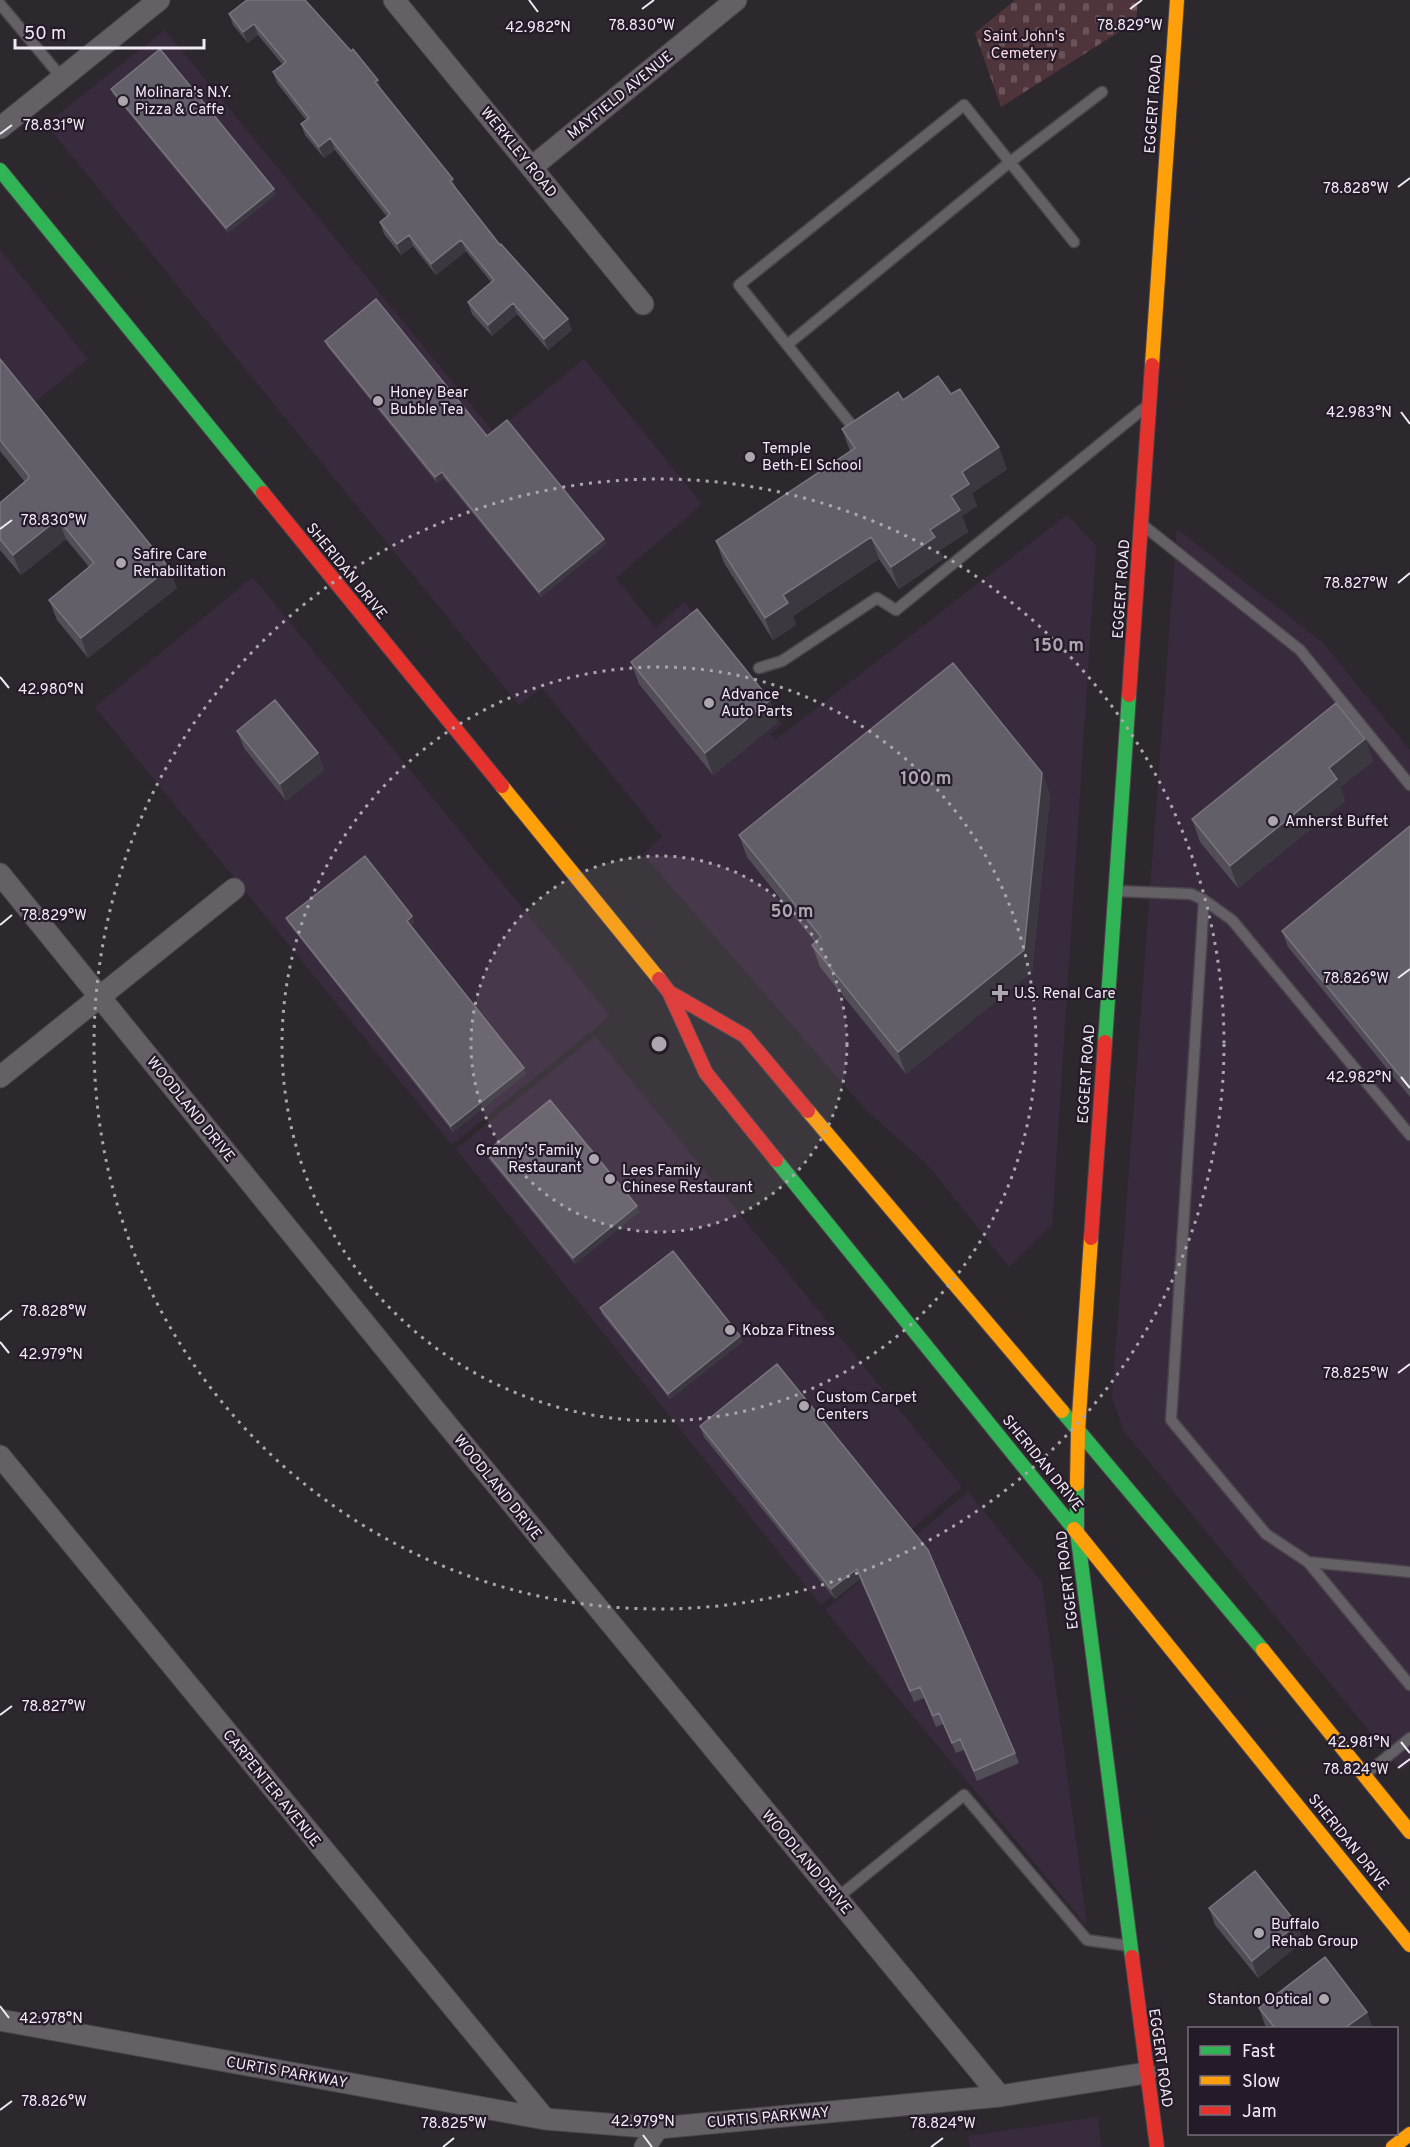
<svg xmlns="http://www.w3.org/2000/svg" width="1410" height="2147" font-family="Overpass,sans-serif">
  <style>
    .built { fill: #392b3e }
    .cemetery { fill: url(#cemetery-stones) }
    .lines { fill: none; stroke-linecap: round; stroke-linejoin: round }
    .lane-casing { stroke: #4a444b; stroke-width: 13 }
    .street-casing { stroke: #4a444b; stroke-width: 23 }
    .fast-casing { stroke: #4a444b; stroke-width: 16 }
    .slow-casing { stroke: #4a444b; stroke-width: 16 }
    .jam-casing { stroke: #4a444b; stroke-width: 16 }
    .lane { stroke: #646065; stroke-width: 10 }
    .street { stroke: #646065; stroke-width: 21 }
    .fast { stroke: #30b455; stroke-width: 14 }
    .slow { stroke: #ff9f0a; stroke-width: 14 }
    .jam { stroke: #e5322d; stroke-width: 14 }
    .wall { fill: #524e58 }
    .shaded-wall { fill: #3c3840 }
    .building { fill: #635f69; stroke: #79747e; stroke-width: 1.5 }
    .ticks { fill: none; stroke: #f1eaf4; stroke-width: 2 }
    .ring { fill: none; stroke: #aca6af; stroke-width: 3; stroke-dasharray: 3 6 }
    .poi-dot { fill: #aca6af; stroke: #251a28; stroke-width: 2 }
    .labels { text-anchor: middle; stroke-width: 4.5; stroke-linejoin: round; paint-order: stroke }
    .park-label { font-size: 15px; fill: #fbdae2; stroke: #251a28 }
    .poi-label { font-size: 15px; fill: #f1eaf4; stroke: #251a28; text-anchor: start }
    .street-label { font-size: 15px; fill: #f1eaf4; stroke: #251a28 }
    .ticks-label { font-size: 15px; text-anchor: middle; fill: #f1eaf4; stroke: #251a28; stroke-width: 4.5; stroke-linejoin: round; paint-order: stroke }
    .centre { fill: #aca6af; stroke: #251a28; stroke-width: 3 }
    .ring-label { font-size: 18px; text-anchor: middle; font-weight: bold; fill: #aca6af; stroke: #251a28; stroke-width: 4.5; stroke-linejoin: round; paint-order: stroke }
  </style>
  <defs>
    <pattern id="cemetery-stones" width="16" height="16" patternUnits="userSpaceOnUse" patternTransform="scale(1.5)"><rect width="16" height="16" fill="#50343c"/><path d="M2 7V4a2 2 0 0 1 4 0v3zM10 15v-3a2 2 0 0 1 4 0v3z" fill="#6a5259"/></pattern>
  </defs>
  <rect width="100%" height="100%" fill="#2d282e"/>
  <path class="built" d="M165 30 494 433 584 359 702 504 616 578 656 628 684 602 782 724 771 734 775 740 1067 515 1096 546 1052 1225 1009 1267 928 1165 866 1110 643 854 662 837 542 688 519 705 46 124Z
    M0 250 88 359 0 430Z
    M1177 529 1323 643 1410 750V1764L1401 1770 1124 1431 1112 1398Z
    M253 577 610 1016 452 1145 95 707Z
    M595 1036 962 1487 821 1605 456 1149Z
    M968 1492 1042 1583 1087 1926 825 1610Z
    M1098 2117 1101 2147H970L968 2136Z"/>
  <path class="cemetery" d="M1015 0H1138L1136 21 1001 107 975 33Z"/>
  <g class="lines">
    <g class="lane-casing">
      <path id="lane" d="M0 4 62 78
        M787 345 1010 162 1102 92
        M849 422 739 285 964 105 1074 242
        M1144 526 1300 650 1410 785
        M759 668 782 661 877 598 896 610 1143 409
        M1116 891 1191 894 1204 900 1232 920 1410 1135
        M1204 900 1171 1420 1266 1534 1308 1562 1410 1685
        M1308 1562 1410 1572
        M1366 1774 1410 1738
        M837 1898 964 1795 1087 1940 1130 1946"/>
    </g>
    <g class="street-casing">
      <path id="street" d="M394 0 643 304
        M0 128 159 0
        M532 167 736 0
        M0 874 440 1416 1000 2096
        M0 1077 234 889
        M0 1456 545 2119
        M0 2020 545 2119 658 2128 1000 2096 1146 2073
        M645 2147 658 2128"/>
    </g>
    <g class="fast-casing">
      <path id="fast" d="M0 170 263 493
        M1105 1042 1129 695
        M776 1160 1074 1529
        M1062 1411 1263 1650
        M1077 1484V1531L1132 1957"/>
    </g>
    <g class="slow-casing">
      <path id="slow" d="M1152 365 1177 0
        M502 786 659 979
        M808 1111 1062 1411
        M1077 1484 1078 1431 1091 1238
        M1074 1529 1410 1945
        M1263 1650 1410 1832
        M1393 2147 1410 2134"/>
    </g>
    <g class="jam-casing">
      <path id="jam" d="M263 493 502 786
        M1129 695 1152 365
        M659 979 669 992 706 1073 776 1160
        M669 992 745 1036 808 1111
        M1091 1238 1105 1042
        M1132 1957 1157 2147"/>
    </g>
    <use href="#lane" class="lane"/>
    <use href="#street" class="street"/>
    <use href="#fast" class="fast"/>
    <use href="#slow" class="slow"/>
    <use href="#jam" class="jam"/>
  </g>
  <path class="wall" d="M229 14 351 51 378 80 381 91 500 245 572 330 548 350 517 314 492 336 472 314 468 302 491 282 466 251 436 275 413 246 401 255 384 234 380 222 387 217 335 150 324 158 305 135 301 124 306 120 277 83 273 72 283 65 258 35 248 43 233 25Z
    M111 89 274 189 276 194 228 233 113 94Z
    M325 341 487 436 604 539 606 544 541 597 444 478 437 483 327 346Z
    M0 359 177 588 88 658 57 620 49 600 89 567 66 539 21 575 0 550V503L25 482 0 451Z
    M951 394 1007 469 972 493 977 506 962 516 968 532 940 550 943 559 899 589 879 559 793 616 796 625 773 640 724 563 716 541 850 451 842 429 903 400Z
    M631 662 778 722 713 775 639 684Z
    M237 731 318 753 324 770 286 801 244 748Z
    M1365 739 1373 761 1340 787 1345 801 1238 888 1200 842 1192 819Z
    M1042 773 1050 795 1032 972 906 1074 820 967 812 945 815 942 747 857 739 835Z
    M1410 826V1097L1288 947 1282 931Z
    M412 916 414 922 410 925 526 1074 453 1132 289 924 286 918Z
    M486 1152 637 1206 639 1212 575 1264 488 1158Z
    M600 1308 740 1336 742 1342 670 1399 602 1314Z
    M777 1364 1015 1753 1019 1763 977 1781 964 1750 956 1753 943 1724 936 1727 924 1698 914 1702 860 1579 835 1599 704 1437 700 1426Z
    M1209 1908 1297 1924 1303 1941 1258 1978 1215 1925Z
    M1259 2008 1367 2012 1372 2028H1268L1265 2025Z"/>
  <path class="shaded-wall" d="M254 24 258 35 248 43 243 32Z
    M378 80 382 91 375 82Z
    M330 138 335 150 324 158 319 147Z
    M453 179 457 190 450 181Z
    M274 189 276 194 228 233 226 228Z
    M409 235 413 246 401 255 397 244Z
    M461 240 466 251 436 275 431 264Z
    M513 303 517 314 492 336 488 325Z
    M568 319 572 330 548 350 544 339Z
    M999 447 1007 469 972 493 977 506 962 516 968 532 940 550 943 559 899 589 891 567 930 530 951 496 962 472Z
    M442 472 444 478 437 483 435 477Z
    M58 519 66 539 21 575 13 555Z
    M871 537 879 559 793 616 796 625 773 640 765 618 783 595Z
    M604 539 606 544 541 597 539 592Z
    M169 568 177 588 88 658 81 638Z
    M770 700 778 722 713 775 705 753Z
    M1365 739 1373 761 1340 787 1345 801 1238 888 1230 866 1329 768Z
    M318 753 324 770 286 801 280 784Z
    M1042 773 1050 795 1032 972 906 1074 898 1052Z
    M412 916 414 922 409 926 407 921Z
    M524 1068 526 1074 453 1132 451 1126Z
    M637 1206 639 1212 575 1264 573 1258Z
    M740 1336 742 1342 670 1399 668 1394Z
    M857 1569 860 1579 835 1599 831 1589Z
    M1297 1924 1303 1941 1258 1978 1252 1961Z
    M1367 2012 1372 2028H1345Z"/>
  <path class="building" d="M247 0H305L351 51 353 49 378 80 375 82 453 179 450 181 500 245 501 244 568 319 544 339 513 303 488 325 468 302 494 280 461 240 431 264 409 235 397 244 380 222 390 214 330 138 319 147 301 124 309 118 273 72 286 62 254 24 243 32 229 14Z
    M160 49 274 189 226 228 111 89Z
    M376 299 487 436 507 420 604 539 539 592 442 472 435 477 325 341Z
    M0 359 169 568 81 638 49 600 94 563 58 519 13 555 0 539V503L28 479 29 476 0 440Z
    M938 376 951 394 960 389 999 447 962 472 969 484 951 496 960 510 930 530 935 537 891 567 871 537 783 595 788 603 765 618 716 541 855 448 842 429 898 392 903 400Z
    M697 609 770 700 705 753 631 662Z
    M953 663 1042 773 1024 950 898 1052 812 945 821 937 739 835Z
    M275 700 318 753 280 784 237 731Z
    M1336 703 1365 739 1329 768 1337 779 1230 866 1192 819Z
    M1410 826V1088L1282 931Z
    M365 856 412 916 407 921 524 1068 451 1126 286 918Z
    M550 1100 637 1206 573 1258 486 1152Z
    M673 1251 740 1336 668 1394 600 1308Z
    M777 1364 928 1550 1015 1753 974 1771 960 1739 952 1743 939 1713 933 1716 920 1687 910 1691 857 1569 831 1589 700 1426Z
    M1255 1871 1297 1924 1252 1961 1209 1908Z
    M1325 1957 1367 2012 1345 2028H1275L1259 2008Z"/>
  <path class="ticks" d="M529 0 538 12M642 9 654 0M1130 9 1142 0M0 134 12 125M1398 187 1410 178M1401 412 1410 424M0 529 12 520M1398 583 1410 573M0 677 9 688M0 925 12 915M1398 978 1410 969M1401 1077 1410 1088M0 1320 12 1310M0 1342 9 1353M1398 1373 1410 1364M0 1715 12 1706M1401 1742 1410 1753M1398 1768 1410 1759M0 2006 9 2018M0 2110 12 2101M643 2135 652 2147M443 2147 454 2138M931 2147 943 2138"/>
  <circle cx="659" cy="1044" r="188" fill="#aca6af" fill-opacity=".12"/>
  <g class="ring">
    <circle cx="659" cy="1044" r="188"/>
    <circle cx="659" cy="1044" r="377"/>
    <circle cx="659" cy="1044" r="565"/>
  </g>
  <g class="poi-dot">
    <circle cx="123" cy="101" r="6"/>
    <circle cx="378" cy="401" r="6"/>
    <circle cx="750" cy="457" r="6"/>
    <circle cx="121" cy="563" r="6"/>
    <circle cx="709" cy="703" r="6"/>
    <circle cx="1273" cy="821" r="6"/>
    <path d="M997 984h6v6h6v6h-6v6h-6v-6h-6v-6h6z"/>
    <circle cx="594" cy="1159" r="6"/>
    <circle cx="610" cy="1179" r="6"/>
    <circle cx="730" cy="1330" r="6"/>
    <circle cx="804" cy="1406" r="6"/>
    <circle cx="1259" cy="1933" r="6"/>
    <circle cx="1324" cy="1999" r="6"/>
  </g>
  <g class="labels">
    <g class="park-label">
      <text x="1024" y="41">Saint John's<tspan x="1024" dy="17">Cemetery</tspan></text>
    </g>
    <g class="poi-label">
      <text x="135" y="97">Molinara's N.Y.<tspan x="135" dy="17">Pizza &amp; Caffe</tspan></text>
      <text x="390" y="397">Honey Bear<tspan x="390" dy="17">Bubble Tea</tspan></text>
      <text x="762" y="453">Temple<tspan x="762" dy="17">Beth-El School</tspan></text>
      <text x="133" y="559">Safire Care<tspan x="133" dy="17">Rehabilitation</tspan></text>
      <text x="721" y="699">Advance<tspan x="721" dy="17">Auto Parts</tspan></text>
      <text x="1285" y="826">Amherst Buffet</text>
      <text x="1014" y="998">U.S. Renal Care</text>
      <text x="582" y="1155" text-anchor="end">Granny's Family<tspan x="582" dy="17">Restaurant</tspan></text>
      <text x="622" y="1175">Lees Family<tspan x="622" dy="17">Chinese Restaurant</tspan></text>
      <text x="742" y="1335">Kobza Fitness</text>
      <text x="816" y="1402">Custom Carpet<tspan x="816" dy="17">Centers</tspan></text>
      <text x="1271" y="1929">Buffalo<tspan x="1271" dy="17">Rehab Group</tspan></text>
      <text x="1312" y="2004" text-anchor="end">Stanton Optical</text>
    </g>
    <g class="street-label">
      <text transform="translate(620 95) rotate(-39)" y="5">MAYFIELD AVENUE</text>
      <text transform="translate(1153 104) rotate(-86)" y="5">EGGERT ROAD</text>
      <text transform="translate(519 152) rotate(51)" y="5">WERKLEY ROAD</text>
      <text transform="translate(347 571) rotate(51)" y="5">SHERIDAN DRIVE</text>
      <text transform="translate(1121 589) rotate(-86)" y="5">EGGERT ROAD</text>
      <text transform="translate(1086 1074) rotate(-86)" y="5">EGGERT ROAD</text>
      <text transform="translate(191 1109) rotate(51)" y="5">WOODLAND DRIVE</text>
      <text transform="translate(1043 1463) rotate(51)" y="5">SHERIDAN DRIVE</text>
      <text transform="translate(498 1487) rotate(51)" y="5">WOODLAND DRIVE</text>
      <text transform="translate(1067 1580) rotate(-97)" y="5">EGGERT ROAD</text>
      <text transform="translate(272 1788) rotate(51)" y="5">CARPENTER AVENUE</text>
      <text transform="translate(1349 1842) rotate(51)" y="5">SHERIDAN DRIVE</text>
      <text transform="translate(807 1862) rotate(50)" y="5">WOODLAND DRIVE</text>
      <text transform="translate(1161 2058) rotate(82)" y="5">EGGERT ROAD</text>
      <text transform="translate(287 2072) rotate(10)" y="5">CURTIS PARKWAY</text>
      <text transform="translate(768 2117) rotate(-5)" y="5">CURTIS PARKWAY</text>
    </g>
  </g>
  <g class="ticks-label">
    <text x="1130" y="30">78.829°W</text>
    <text x="642" y="30">78.830°W</text>
    <text x="538" y="32">42.982°N</text>
    <text x="54" y="130">78.831°W</text>
    <text x="1356" y="193">78.828°W</text>
    <text x="1359" y="417">42.983°N</text>
    <text x="54" y="525">78.830°W</text>
    <text x="1356" y="588">78.827°W</text>
    <text x="51" y="694">42.980°N</text>
    <text x="54" y="920">78.829°W</text>
    <text x="1356" y="983">78.826°W</text>
    <text x="1359" y="1082">42.982°N</text>
    <text x="54" y="1316">78.828°W</text>
    <text x="51" y="1359">42.979°N</text>
    <text x="1356" y="1378">78.825°W</text>
    <text x="54" y="1711">78.827°W</text>
    <text x="1359" y="1747">42.981°N</text>
    <text x="1356" y="1774">78.824°W</text>
    <text x="51" y="2023">42.978°N</text>
    <text x="54" y="2106">78.826°W</text>
    <text x="643" y="2126">42.979°N</text>
    <text x="454" y="2128">78.825°W</text>
    <text x="943" y="2128">78.824°W</text>
  </g>
  <circle cx="659" cy="1044" r="9" class="centre"/>
  <g class="ring-label">
    <text x="1059" y="651">150 m</text>
    <text x="926" y="784">100 m</text>
    <text x="792" y="917">50 m</text>
  </g>
  <rect x="1188" y="2027" width="210" height="108" fill="#251a28" stroke="#776d7a" stroke-width="1.5"/>
  <rect x="1200" y="2046" width="30" height="9" fill="#30b455" stroke="#776d7a" stroke-width="1.5"/>
  <text x="1242" y="2057" font-size="18" fill="#f1eaf4">Fast</text>
  <rect x="1200" y="2076" width="30" height="9" fill="#ff9f0a" stroke="#776d7a" stroke-width="1.5"/>
  <text x="1242" y="2087" font-size="18" fill="#f1eaf4">Slow</text>
  <rect x="1200" y="2106" width="30" height="9" fill="#e5322d" stroke="#776d7a" stroke-width="1.5"/>
  <text x="1242" y="2117" font-size="18" fill="#f1eaf4">Jam</text>
  <path d="M15 39v9h189v-9" fill="none" stroke="#f1eaf4" stroke-width="3"/>
  <text x="24" y="39" font-size="18" fill="#f1eaf4" stroke="#251a28" stroke-width="4.5" paint-order="stroke">50 m</text>
</svg>
